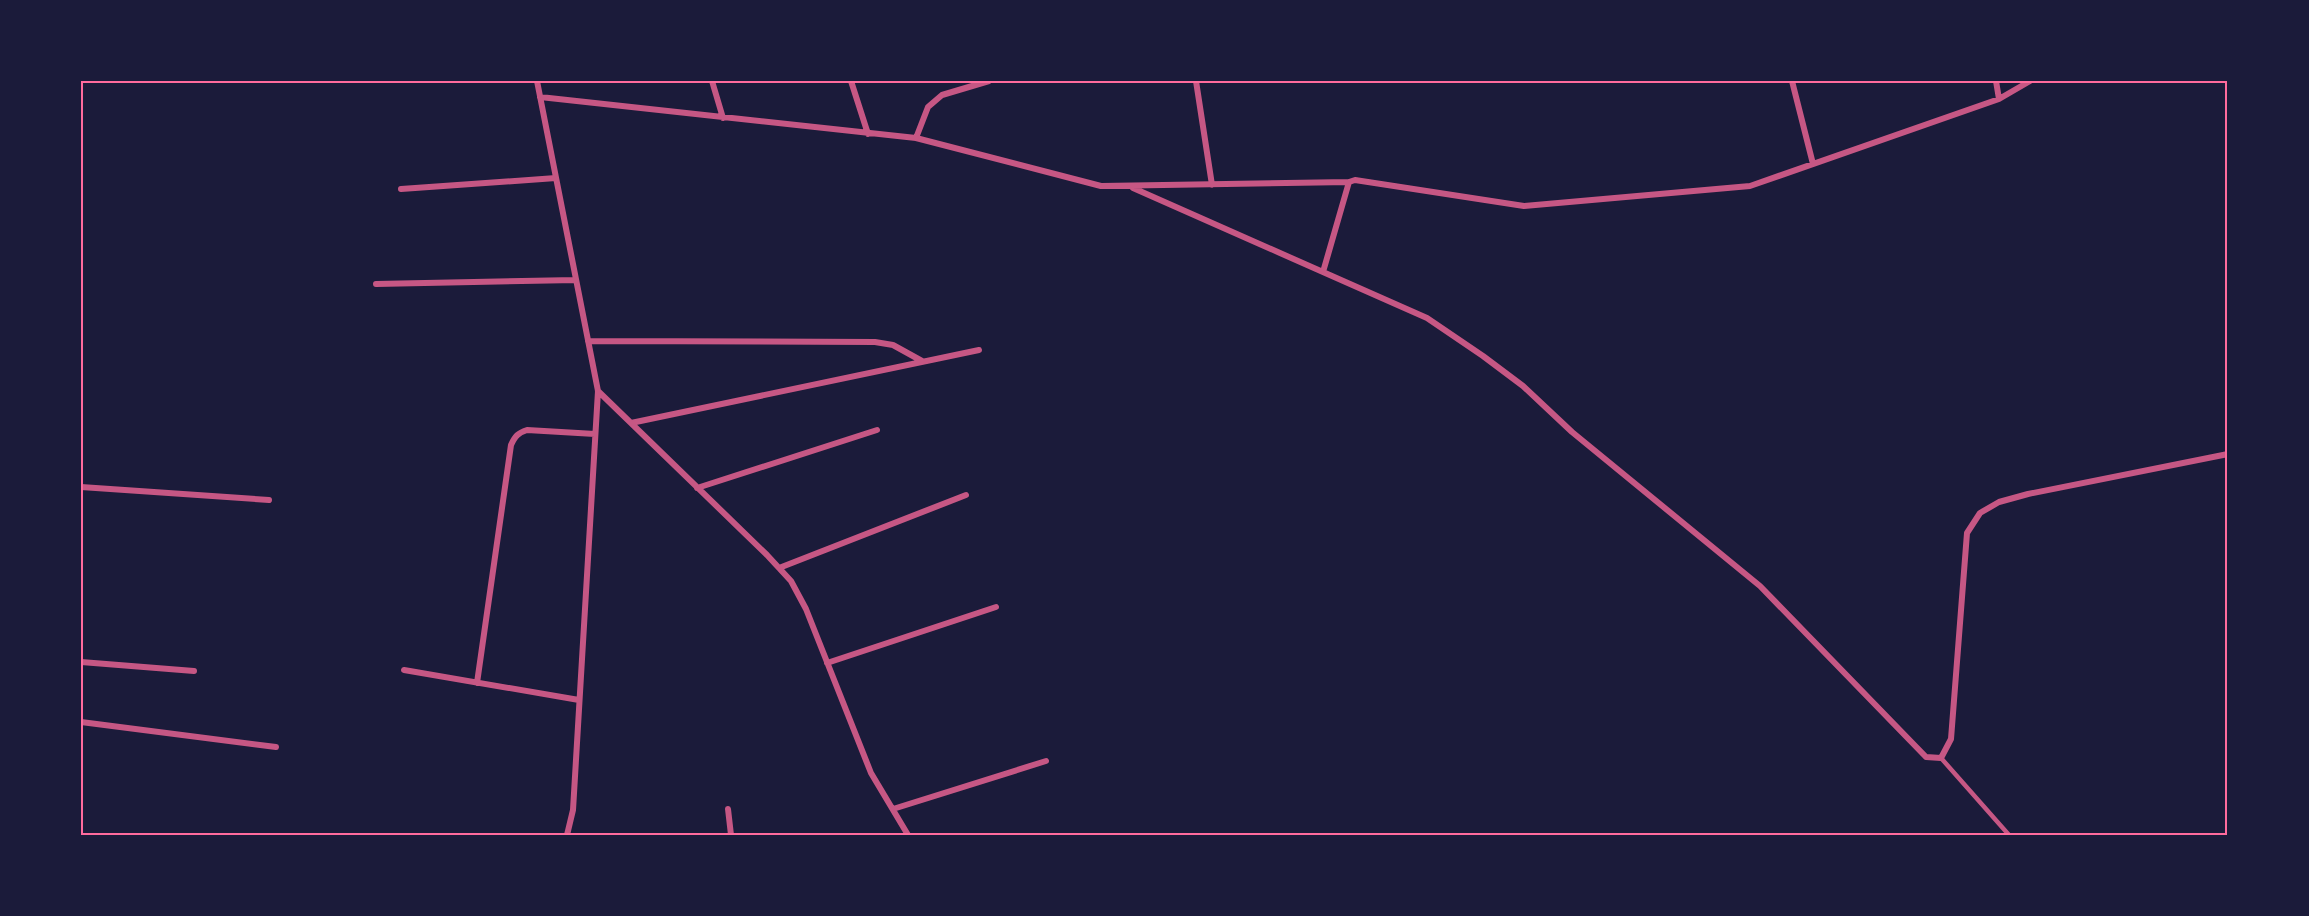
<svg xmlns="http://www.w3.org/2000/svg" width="2309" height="916" font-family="'DM Sans',sans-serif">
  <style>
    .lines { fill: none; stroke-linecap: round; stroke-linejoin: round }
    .service { stroke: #c65784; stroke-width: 4.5 }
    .minor { stroke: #c65784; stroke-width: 6 }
    .neatline { fill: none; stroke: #ff6b9d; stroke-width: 2 }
  </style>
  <rect width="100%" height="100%" fill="#1b1b3a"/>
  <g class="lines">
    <path class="service" d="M1941 758 2009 835"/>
    <path class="minor" d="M537 81 598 391 573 810 567 835
      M712 81 723 118
      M851 81 868 134
      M1196 81 1212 185
      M1792 81 1813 164
      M1996 81 1999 99
      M540 97 916 138 1101 186 1349 182 1355 180 1524 206 1750 186 1999 99 2030 81
      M916 138 928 107 942 95 989 81
      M1133 188 1427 318 1483 356 1523 386 1572 432 1760 586 1926 757 1941 758 1951 739 1967 533 1980 513 1999 502 2028 494 2228 454
      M401 189 556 178
      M1323 272 1349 182
      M376 284 576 280
      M588 341 875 342 893 345 922 361
      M598 391 767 555 791 581 806 609 871 773 908 835
      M631 423 979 350
      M81 487 269 500
      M697 488 877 430
      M779 568 966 495
      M81 662 194 671
      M827 663 996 607
      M404 670 579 700
      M477 683 511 445C515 436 518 433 527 430L595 434
      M81 722 276 747
      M728 809 731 835
      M893 809 1046 761"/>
  </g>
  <rect width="2309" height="916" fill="none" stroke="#1b1b3a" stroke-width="165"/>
  <rect x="82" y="82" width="2144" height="752" class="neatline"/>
</svg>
